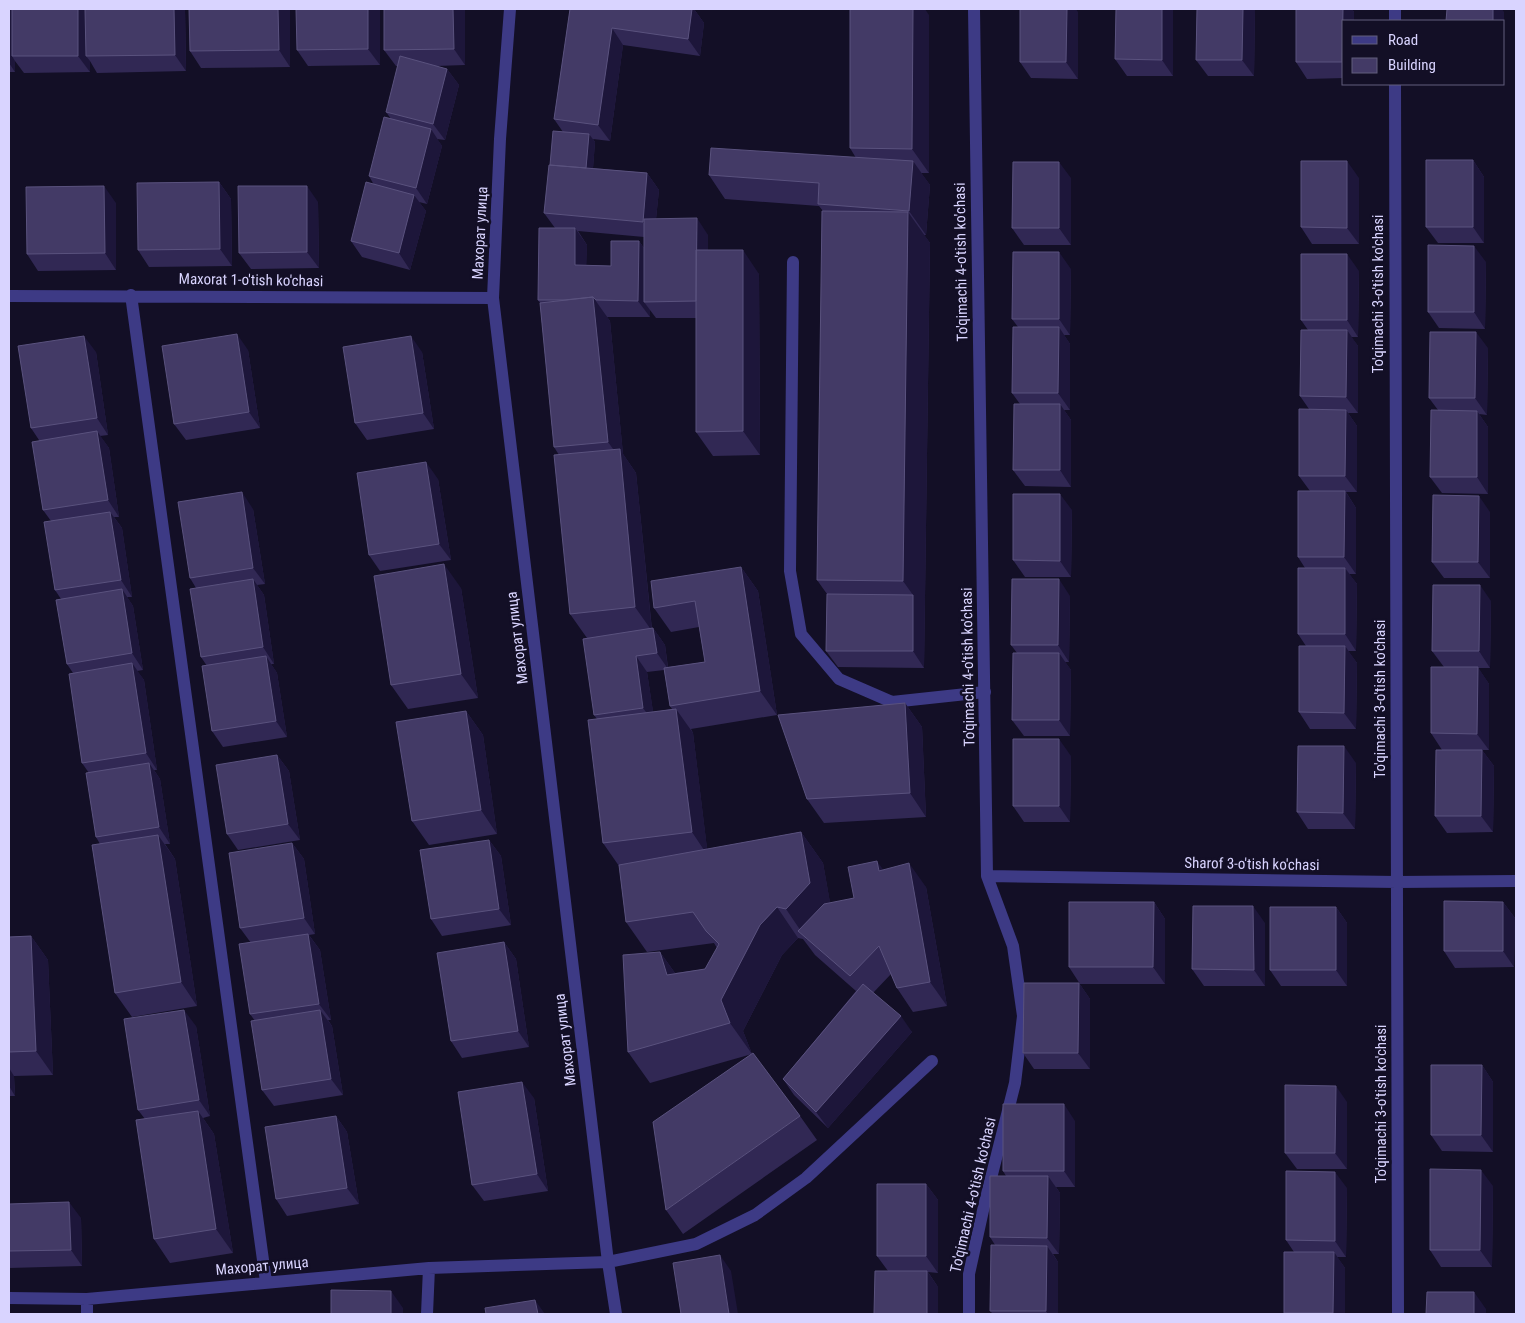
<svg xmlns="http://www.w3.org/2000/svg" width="1525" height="1323" font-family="'Roboto Condensed',sans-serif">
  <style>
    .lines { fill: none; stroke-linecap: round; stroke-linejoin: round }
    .lane { stroke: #3d3a85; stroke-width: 12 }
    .street { stroke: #3d3a85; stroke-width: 12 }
    .wall { fill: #312854; fill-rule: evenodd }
    .shaded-wall { fill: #1d163a }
    .building { fill: #433a66; stroke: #5a527e }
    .labels { text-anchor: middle; stroke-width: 5; stroke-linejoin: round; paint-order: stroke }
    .street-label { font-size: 15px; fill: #d9d4ff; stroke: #130f26 }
  </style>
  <rect width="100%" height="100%" fill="#130f26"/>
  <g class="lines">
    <path class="lane" d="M793 262 790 571 801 634 839 679 892 702 985 692"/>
    <path class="street" d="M510 9 500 139 493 298 608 1262 616 1314
      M1395 21V9
      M1395 84 1398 1314
      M131 295 266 1282
      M9 296 493 298
      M987 876 1397 882 1516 881
      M9 1298 87 1299 429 1268 608 1262 696 1244 755 1215 806 1178 932 1061
      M87 1314V1299
      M427 1314 429 1268
      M969 1314V1274L984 1206 1015 1083 1023 1016 1013 946 987 876 974 9"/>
  </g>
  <path class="wall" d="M9 9H185L186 71 97 73 90 61V72L24 73 15 61V72H9Z
    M189 9H290V67L201 68 190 51Z
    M380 9V65L308 66 297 50Z
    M384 9H465V65L436 66 447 69 459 85 445 140 437 139 442 146 427 204 419 202 426 211 410 270 362 257 351 241 374 185 369 176 391 119 386 112 398 66H396L384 50Z
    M570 9H694L704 23 700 56 623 45 610 141 593 139 595 142 593 168 647 173 659 190 656 219 708 235V250L759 274 760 455 713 456 696 432V318H656L650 310V317H607L610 321 623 454 636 473 652 629 653 628 665 645 668 667 705 662 699 627 671 632 654 608 741 567 758 591 777 715 691 729 693 733 707 849 801 832 823 863 830 903 854 898 883 870 926 887 947 1006 913 1012 897 988 891 974 873 993 912 1032 828 1128 794 1095 783 1079 856 991 815 955 803 939 798 938 782 955 743 1031 752 1054 650 1083 628 1052 660 952 675 973 705 969 717 948 714 943 647 952 626 922 619 866 603 843 597 719 594 715 587 638 570 614 559 455 554 447 540 303 538 300 555 228 544 213 550 165 563 132 554 119ZM578 231 644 237V248L639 241 611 266 586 265 587 245ZM664 670 670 706 672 709 653 712 647 672Z
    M1116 9H1173V76H1127L1115 59Z
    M1197 9H1254L1255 10 1254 76H1208L1196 60Z
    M1296 9H1352L1354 12V21H1344V78L1307 79 1296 62Z
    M1078 12V79L1031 78 1020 62Z
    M929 15V173H921L930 185 926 235H924L930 243 924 668 838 667 826 651 827 594 817 580 823 211 819 206 725 199 709 175 856 158 850 148Z
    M1473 160 1484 177V243H1438L1426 227Z
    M1071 178V245H1024L1012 228Z
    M1359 178V244H1312L1301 227Z
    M219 182 231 199 232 266 149 267 138 250Z
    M318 202 319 268 251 269 239 253Z
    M116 203V270L38 271 27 254Z
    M1486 262 1485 329 1439 328 1428 312Z
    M1071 269 1070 335H1064L1070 344V410H1064L1071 420V487L1025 486 1013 470 1020 404 1012 393 1018 327 1012 319Z
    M1359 271 1358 337H1351L1358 346V413H1348L1357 426V492H1346L1356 508V574H1349L1357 584 1356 651H1348L1357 663 1356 729H1310L1299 712 1306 646 1298 634 1305 568 1298 557 1310 491 1299 476 1309 409 1300 396 1308 330 1301 320Z
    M1488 348 1487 415 1479 414 1488 427V494L1442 493 1430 477 1438 410 1429 398Z
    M248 350 260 428 186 440 174 424Z
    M96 352 108 435 100 436 109 448 119 517H114L122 528 132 597H127L133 606 143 670 137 671 144 680 157 770H154L160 779 170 844H165L175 859 197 1006 132 1017 115 993 100 844 96 837 89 773 82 763 73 673 67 664 61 599 55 590 51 521 43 510 39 440 31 428Z
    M422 352 434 429 367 440 355 423Z
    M438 479 451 560 380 571 369 555Z
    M253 509 265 584 257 585 264 595 274 664H271L277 673 287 737 223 747 212 731 207 666 201 657 196 588 190 578Z
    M1072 510 1071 577H1025L1013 560Z
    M1490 512V578H1444L1432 562Z
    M461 588 478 698 408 709 391 685Z
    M1070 596 1069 662H1065L1071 670 1070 736H1024L1012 720 1017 653 1011 645Z
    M1491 601 1490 668H1478L1489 684V750H1482L1494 766 1493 832 1447 833 1435 816 1442 750 1431 733 1444 667 1432 651Z
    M905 703 922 727 926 817 824 823 807 799Z
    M466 711 483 735 497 834 429 845 412 821Z
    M277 755 289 771 300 840 238 850 227 834Z
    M1071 756 1070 822H1024L1013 806Z
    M1356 763 1355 829H1308L1297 812Z
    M489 840 501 856 511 925 442 936 431 919Z
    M292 843 304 859 315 934 309 935 320 950 331 1020H328L332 1026 343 1095 274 1106 262 1090 255 1021 250 1014 251 943 240 928Z
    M1154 902 1165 919V984H1080L1069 967Z
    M1503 902 1515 918 1514 967 1455 968 1444 951Z
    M1336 907 1347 923V986H1281L1270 970Z
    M1265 923V986H1204L1192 969Z
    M31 936 48 960 53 1075 14 1076 15 1096H9V937Z
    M504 942 516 959 529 1047 462 1058 451 1041Z
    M1079 983 1090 999V1069H1034L1023 1053Z
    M196 1026 210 1116 203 1118 214 1134 233 1253 170 1263 154 1239 145 1119 138 1110Z
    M1482 1065 1493 1082V1152L1442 1151 1431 1135Z
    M534 1098 548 1191 484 1201 472 1185Z
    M1347 1102V1169H1297L1285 1153Z
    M336 1116 347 1132 359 1204 287 1216 276 1199Z
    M800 1116 817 1140 683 1234 666 1210Z
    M1075 1121V1187H1056L1060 1193 1059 1254H1053L1058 1262V1314H993L990 1311 995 1245 990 1237 1006 1176 1003 1171Z
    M926 1184 938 1200V1273L928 1272 938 1287 888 1271 877 1256Z
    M1493 1186 1492 1267H1441L1430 1250Z
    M1347 1188 1346 1257H1337L1345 1268V1314H1285L1284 1313 1294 1252 1286 1240Z
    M9 1204 81 1218 82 1266 9 1268Z"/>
  <path class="shaded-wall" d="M9 9H15L12 56 15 61V72L9 63Z
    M78 9H89L86 56 90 61V72L78 56Z
    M174 9H185L186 71 175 55Z
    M278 9H290V67L279 50Z
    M368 9H380V65L368 49Z
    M453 9H465V65L454 49Z
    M692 9H694L704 23 700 56 688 39Z
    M913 9H925L929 15V173L912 149Z
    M1067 9H1076L1078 12V79L1066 62Z
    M1162 9H1173V76L1162 60Z
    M1243 9H1254L1255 10 1254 76 1242 60Z
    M1343 9H1352L1354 12V21H1344V65L1342 62Z
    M1493 9H1502L1504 12V78V21H1493Z
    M612 28 623 45 610 141 598 125Z
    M447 69 459 85 445 140 433 124Z
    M431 129 442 146 427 204 416 188Z
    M589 134 595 142 592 182 586 174Z
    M1473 160 1484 177V243L1473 227Z
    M913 161 930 185 926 235 909 211Z
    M1347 161 1359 178V244L1347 228Z
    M1059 162 1071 178V245L1059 228Z
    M647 173 659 190 654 238 643 222Z
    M219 182 231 199 232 266 220 249Z
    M104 186 116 203V270L105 253Z
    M307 186 318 202 319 268 307 252Z
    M414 195 426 211 410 270 399 253Z
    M908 212 930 243 924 668 913 651V595L903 581Z
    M697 218 708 235V317L697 301Z
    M575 228 587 245 586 282 575 265Z
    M639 241 651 258 644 302 650 310V317L638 301Z
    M1474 246 1486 262 1485 329 1474 312Z
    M743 250 759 274 760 455 743 431Z
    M1059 252 1071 269 1070 335 1059 319Z
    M1347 254 1359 271 1358 337 1347 320Z
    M593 297 610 321 623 454 636 473 652 631 635 607 621 460 608 442Z
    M1059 327 1070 344V410L1058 393Z
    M1347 330 1358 346V413L1346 397Z
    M1476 332 1488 348 1487 415 1475 398Z
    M237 334 248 350 260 428 249 412Z
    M84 336 96 352 108 435 97 418Z
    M411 336 422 352 434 429 423 413Z
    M1060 404 1071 420V487L1060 470Z
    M1346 410 1357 426V492L1345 476Z
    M1477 411 1488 427V494L1477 477Z
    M97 431 109 448 119 517 108 500Z
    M426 462 438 479 451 560 439 544Z
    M1345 491 1356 508V574L1344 557Z
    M242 492 253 509 265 584 253 568Z
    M1060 494 1072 510 1071 577 1060 561Z
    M1479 496 1490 512V578L1478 562Z
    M110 512 122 528 132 597 121 580Z
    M444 564 461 588 478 698 461 674Z
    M741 567 758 591 777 715 760 691Z
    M1345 568 1357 584 1356 651 1345 634Z
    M253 579 264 595 274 664 263 647Z
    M1059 579 1070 596 1069 662 1058 645Z
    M1480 585 1491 601 1490 668 1479 651Z
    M122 589 133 606 143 670 132 653Z
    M653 628 665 645 668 669 657 653Z
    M1345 646 1357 663 1356 729 1344 713Z
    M1059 653 1071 670 1070 736 1059 720Z
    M266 656 277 673 287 737 276 721Z
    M636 656 647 672 655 724 643 708Z
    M132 663 144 680 157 770 146 753Z
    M1478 667 1489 684V750L1477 734Z
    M905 703 922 727 926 817 910 793Z
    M676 709 693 733 708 856 692 832Z
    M466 711 483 735 497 834 481 810Z
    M1059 739 1071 756 1070 822 1059 806Z
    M1344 746 1356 763 1355 829 1343 813Z
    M1482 750 1494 766 1493 832 1481 816Z
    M277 755 289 771 300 840 288 824Z
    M149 763 160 779 170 844 159 827Z
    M801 832 823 863 832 913 807 940 786 909Z
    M158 835 175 859 197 1006 181 982Z
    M489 840 501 856 511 925 499 909Z
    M292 843 304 859 315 934 304 918Z
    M877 861 894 885 879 871Z
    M909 863 926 887 947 1006 930 982Z
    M1154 902 1165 919V984L1153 967Z
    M1503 902 1515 918 1514 967 1503 951Z
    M1253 906 1265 923V986L1254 970Z
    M777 907 798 938 782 955 743 1031 752 1054 730 1023 721 1000 760 925Z
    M1336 907 1347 923V986L1336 970Z
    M308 934 320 950 331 1020 319 1004Z
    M31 936 48 960 53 1075 36 1051Z
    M504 942 516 959 529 1047 518 1031Z
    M660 952 682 983 667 975Z
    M1079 983 1090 999V1069L1078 1053Z
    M184 1010 196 1026 210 1116 199 1100Z
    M320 1010 332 1026 343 1095 331 1079Z
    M901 1016 912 1032 828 1128 816 1112Z
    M1482 1065 1493 1082V1152L1481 1135Z
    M9 1068 14 1076 15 1096 9 1086Z
    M522 1082 534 1098 548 1191 537 1174Z
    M1336 1086 1347 1102V1169L1335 1153Z
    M1064 1104 1075 1121V1187L1064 1171Z
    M198 1111 214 1134 233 1253 216 1229Z
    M336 1116 347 1132 359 1204 347 1188Z
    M1481 1170 1493 1186 1492 1267 1480 1250Z
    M1335 1172 1347 1188 1346 1257 1335 1241Z
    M1048 1176 1060 1193 1059 1254 1047 1238Z
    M926 1184 938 1200V1273L926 1256Z
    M69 1202 81 1218 82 1266 71 1250Z
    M1047 1246 1058 1262V1314H1048L1046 1311Z
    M1334 1252 1345 1268V1314H1334L1333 1313Z
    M720 1255 731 1271 738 1314H729Z
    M927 1271 938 1287V1314H927Z
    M391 1291 403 1308V1314H391Z
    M1474 1292 1486 1309V1314H1474Z
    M535 1300 545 1314H538Z"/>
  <path class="building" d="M12 9H78V56H12Z
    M85 9H174L175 55 86 56Z
    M189 9H278L279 50 190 51Z
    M296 9H368V49L297 50Z
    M384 9H453L454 49 384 50Z
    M570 9H692L688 39 612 28 598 125 554 119Z
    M850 9H913L912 149 850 148Z
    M1020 9H1067L1066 62H1020Z
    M1116 9H1162V60L1115 59Z
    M1197 9H1243L1242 60H1196Z
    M1296 9H1343L1342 62H1296Z
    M1447 9H1493V21H1446Z
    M400 56 447 69 433 124 386 112Z
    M384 117 431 129 416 188 369 176Z
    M553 131 589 134 586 168 550 165Z
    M711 148 913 161 909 211 818 204 819 183 709 175Z
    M1426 160H1473V227H1426Z
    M1301 161H1347V228L1301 227Z
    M1013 162H1059V228H1012Z
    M549 165 647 173 643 222 544 213Z
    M219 182 220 249 138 250 137 183Z
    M366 182 414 195 399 253 351 241Z
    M104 186 105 253 27 254 26 187Z
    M238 186H307V252L239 253Z
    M822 211 908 212 903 581 817 580Z
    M697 218 696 301 644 302V219Z
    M539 228H575V265L611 266V241H639L638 301 596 300 593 297 564 300H538Z
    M1428 245 1474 246V312H1428Z
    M696 250H743V431L696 432Z
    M1013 252H1059V319H1012Z
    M1301 254H1347V320H1301Z
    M593 297 608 442 554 447 540 303Z
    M1013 327H1059L1058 393H1012Z
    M1301 330H1347L1346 397 1300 396Z
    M1430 332H1476L1475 398H1429Z
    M237 334 249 412 174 424 162 346Z
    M84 336 97 418 31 428 18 346Z
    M411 336 423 413 355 423 343 347Z
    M1014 404H1060V470H1013Z
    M1299 409 1346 410 1345 476H1299Z
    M1431 410 1477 411V477H1430Z
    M97 431 108 500 43 510 32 442Z
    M620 449 635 607 570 614 554 455Z
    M426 462 439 544 369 555 357 473Z
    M1298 491H1345L1344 557H1298Z
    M242 492 253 568 190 578 178 502Z
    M1013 494H1060V561L1013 560Z
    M1433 495 1479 496 1478 562H1432Z
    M110 512 121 580 55 590 44 522Z
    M444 564 461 674 391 685 374 576Z
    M741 567 760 691 670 706 664 668 705 662 695 601 654 608 651 581Z
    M1298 568H1345V634H1298Z
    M253 579 263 647 201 657 190 589Z
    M1012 579H1059L1058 645H1011Z
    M1433 585H1480L1479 651H1432Z
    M122 589 132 653 67 664 56 600Z
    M827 594 913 595V651H826Z
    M653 628 657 653 636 656 643 708 594 715 583 639Z
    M1299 646H1345L1344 713 1299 712Z
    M1013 653H1059V720H1012Z
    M266 656 276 721 212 731 202 666Z
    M132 663 146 753 82 763 69 674Z
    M1431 667H1478L1477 734 1431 733Z
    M905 703 910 793 807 799 778 715Z
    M676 709 692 832 603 843 588 720Z
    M466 711 481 810 412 821 396 722Z
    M1013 739H1059V806H1013Z
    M1298 746H1344L1343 813 1297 812Z
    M1436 750H1482L1481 816H1435Z
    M277 755 288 824 227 834 216 765Z
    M149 763 159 827 96 837 86 773Z
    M801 832 810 883 786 909 777 907 760 925 721 1000 730 1023 628 1052 623 955 660 952 667 975 705 969 719 944 706 931 693 912 626 922 619 865Z
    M158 835 181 982 115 993 92 845Z
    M489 840 499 909 431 919 420 850Z
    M292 843 304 918 240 928 229 853Z
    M877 861 879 871 909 863 930 982 897 988 879 946 850 976 798 931 824 904 854 898 848 867Z
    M1444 901 1503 902V951H1444Z
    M1069 902H1154L1153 967H1069Z
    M1193 906H1253L1254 970 1192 969Z
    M1270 907H1336V970H1270Z
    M308 934 319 1004 250 1014 239 944Z
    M31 936 36 1051 9 1052V937Z
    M504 942 518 1031 451 1041 437 953Z
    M1024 983H1079L1078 1053H1023Z
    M863 984 901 1016 816 1112 783 1079Z
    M184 1010 199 1100 138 1110 124 1019Z
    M320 1010 331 1079 262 1090 251 1021Z
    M753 1053 800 1116 666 1210 653 1122Z
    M1431 1065H1482L1481 1135H1431Z
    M522 1082 537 1174 472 1185 458 1092Z
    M1285 1085 1336 1086 1335 1153H1285Z
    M1003 1104H1064V1171H1003Z
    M198 1111 216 1229 154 1239 136 1120Z
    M336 1116 347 1188 276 1199 265 1127Z
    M1430 1169 1481 1170 1480 1250H1430Z
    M1286 1171 1335 1172V1241L1286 1240Z
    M990 1176H1048L1047 1238 990 1237Z
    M877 1184H926V1256H877Z
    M69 1202 71 1250 9 1251V1204Z
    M991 1245 1047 1246 1046 1311H990Z
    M1284 1252H1334L1333 1313H1284Z
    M720 1255 729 1314H681L673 1263Z
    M875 1271H927V1314H874Z
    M331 1290 391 1291V1314H331Z
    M1427 1292H1474V1314H1426Z
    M535 1300 538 1314H486L485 1308Z"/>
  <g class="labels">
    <g class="street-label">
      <text transform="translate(480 233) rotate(-87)" y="5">Махорат улица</text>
      <text transform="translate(961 262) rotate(-91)" y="5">To'qimachi 4-o'tish ko'chasi</text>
      <text transform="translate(251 280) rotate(1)" y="5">Maxorat 1-o'tish ko'chasi</text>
      <text transform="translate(1378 294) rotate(-90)" y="5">To'qimachi 3-o'tish ko'chasi</text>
      <text transform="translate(517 638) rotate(-97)" y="5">Махорат улица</text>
      <text transform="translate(968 667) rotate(-91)" y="5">To'qimachi 4-o'tish ko'chasi</text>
      <text transform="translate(1380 699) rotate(-90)" y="5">To'qimachi 3-o'tish ko'chasi</text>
      <text transform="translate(1252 864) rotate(1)" y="5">Sharof 3-o'tish ko'chasi</text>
      <text transform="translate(565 1040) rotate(-97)" y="5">Махорат улица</text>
      <text transform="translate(1381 1104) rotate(-90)" y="5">To'qimachi 3-o'tish ko'chasi</text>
      <text transform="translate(973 1195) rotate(-77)" y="5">To'qimachi 4-o'tish ko'chasi</text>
      <text transform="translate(262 1266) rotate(-5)" y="5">Махорат улица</text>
    </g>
  </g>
  <rect width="1525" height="1323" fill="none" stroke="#d9d4ff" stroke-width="20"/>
  <rect x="1342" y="20" width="162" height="65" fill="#130f26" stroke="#625e7d"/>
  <rect x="1352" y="36" width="25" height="8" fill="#3d3a85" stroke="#625e7d"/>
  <text x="1388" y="45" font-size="15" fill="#d9d4ff">Road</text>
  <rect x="1352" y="58" width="25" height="15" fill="#433a66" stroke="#625e7d"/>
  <text x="1388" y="70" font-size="15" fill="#d9d4ff">Building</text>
</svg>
